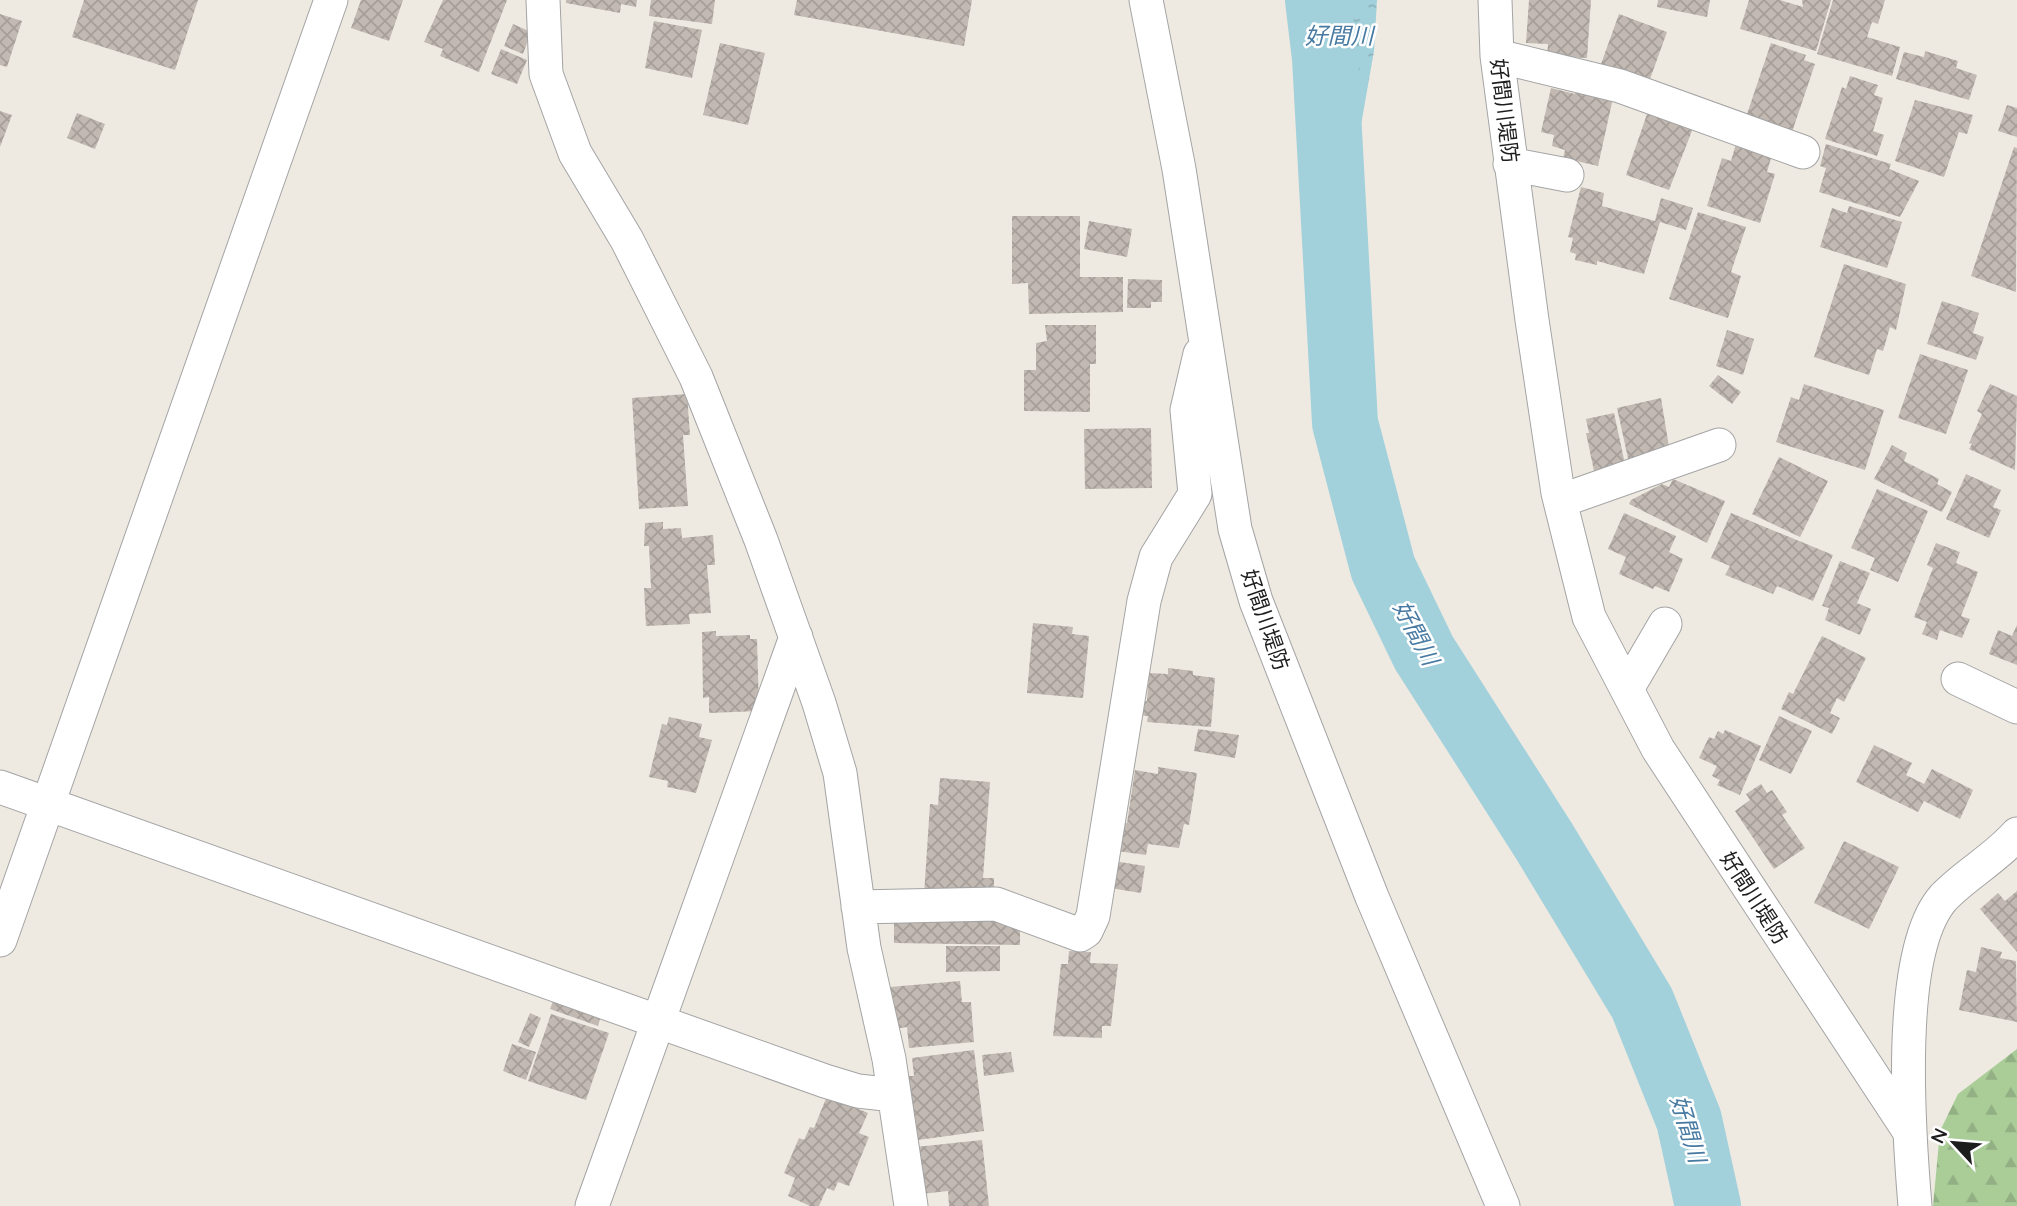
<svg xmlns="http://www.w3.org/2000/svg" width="2017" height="1206" font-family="Quicksand,'Noto Sans JP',sans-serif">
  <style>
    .forest { fill: url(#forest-firs) }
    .water { fill: url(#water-ripples) }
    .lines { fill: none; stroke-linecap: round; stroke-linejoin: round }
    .river { stroke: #a3d1db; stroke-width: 66 }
    .building { fill: url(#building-cross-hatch) }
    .minor-casing { stroke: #a4a4a4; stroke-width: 35 }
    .minor { stroke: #fff; stroke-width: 33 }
    .labels { text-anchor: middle; stroke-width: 5; stroke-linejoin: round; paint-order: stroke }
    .street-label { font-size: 21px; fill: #1d1d1d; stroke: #fff }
    .water-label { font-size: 23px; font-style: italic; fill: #487aa2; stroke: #fff }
  </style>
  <defs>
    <pattern id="forest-firs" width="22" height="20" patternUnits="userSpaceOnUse" patternTransform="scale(1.75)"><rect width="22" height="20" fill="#aacd98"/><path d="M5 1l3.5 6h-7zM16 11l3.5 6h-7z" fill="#92b083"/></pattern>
    <pattern id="water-ripples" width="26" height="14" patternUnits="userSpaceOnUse" patternTransform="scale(1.75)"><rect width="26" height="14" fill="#a3d1db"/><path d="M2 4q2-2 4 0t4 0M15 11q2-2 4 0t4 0" fill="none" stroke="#8cb3bc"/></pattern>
    <pattern id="building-cross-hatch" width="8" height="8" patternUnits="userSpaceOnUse" patternTransform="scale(1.75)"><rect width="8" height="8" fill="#c2b9b2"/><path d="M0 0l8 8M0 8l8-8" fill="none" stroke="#a69f99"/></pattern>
  </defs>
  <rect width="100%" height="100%" fill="#eeeae2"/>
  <path class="forest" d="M2017 1049V1206H1933L1940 1131 1958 1094Z"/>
  <path class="water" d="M1300 0H1377L1374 51 1326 325Z"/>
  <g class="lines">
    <path class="river" d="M1318 0 1325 58 1345 423 1383 568 1424 653 1544 841 1642 1003 1689 1120 1708 1206"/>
  </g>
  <path class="building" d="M84 0H198L175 70 72 37Z
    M361 0H403L389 41 351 28Z
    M443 0H507L479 72 440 56 443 49 424 42Z
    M566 0H637L636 7 621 4 620 13 566 3Z
    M651 0H715L712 24 649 16Z
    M797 0H972L964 46 794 15Z
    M1529 0H1591L1587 58 1547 56 1548 44 1526 43Z
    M1658 0H1710L1707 17 1657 7Z
    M1749 0H1780L1803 7 1802 0H1831L1816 51 1740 29Z
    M1833 0H1885L1878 24 1872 22 1867 37 1900 47 1892 76 1817 54Z
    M0 14 22 21 7 67 0 65Z
    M1619 14 1667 32 1650 79 1601 64Z
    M654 21 702 30 692 78 645 68Z
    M513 24 531 32 523 54 504 46Z
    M720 43 765 53 748 125 703 115Z
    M1771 43 1806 55 1804 60 1815 64 1792 132 1746 117Z
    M501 49 527 60 517 84 491 74Z
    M1925 51 1958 61 1956 68 1977 75 1969 100 1896 79 1904 52 1924 57Z
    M1850 76 1878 85 1874 95 1883 98 1873 131 1884 135 1877 156 1825 139 1842 87 1846 89Z
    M1551 88 1575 94 1576 90 1613 98 1598 166 1563 158 1565 150 1552 146 1554 135 1541 132Z
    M1915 100 1973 115 1967 134 1959 132 1944 177 1895 161Z
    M2007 105 2017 108V137L1998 131Z
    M0 111 12 115 0 147Z
    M77 113 105 124 95 149 67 138Z
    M1647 114 1668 121 1671 114 1695 123 1669 190 1626 175Z
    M1741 126 1777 137 1767 172 1775 174 1760 223 1707 206 1722 158 1731 161Z
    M1826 144 1891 164 1889 169 1919 181 1900 217 1819 192 1826 168 1820 166Z
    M2014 147 2017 148 2016 292 1971 276Z
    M1581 187 1604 193 1602 206 1655 221 1661 198 1693 208 1686 230 1660 222 1644 274 1597 261V265L1575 260 1576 254 1570 252 1573 238 1568 237Z
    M1849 206 1902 222 1887 268 1820 247 1832 208 1847 213Z
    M1698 212 1746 227 1731 272 1741 276 1728 318 1669 299Z
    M1012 216H1080V277H1123V312L1029 314 1028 283 1012 284Z
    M1089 221 1132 229 1127 257 1084 249Z
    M1844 264 1906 284 1896 330 1890 327 1883 351 1877 349 1869 375 1814 357Z
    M1128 279 1162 280V302H1151V308H1127Z
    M1942 301 1979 313 1973 333 1984 337 1976 360 1927 344Z
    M1045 325H1096V364H1090V412L1024 411V370H1036V343L1047 341Z
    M1727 330 1754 339 1743 375 1716 366Z
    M1920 354 1968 370 1946 434 1898 418Z
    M1718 375 1741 392 1732 404 1709 386Z
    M1804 384 1884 410 1865 470 1776 442 1791 397 1799 400Z
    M1990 384 2017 396 2015 470 1969 449 1972 444 1969 443 1982 414 1977 411Z
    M687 394 690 435H683L688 506 639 509 632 398Z
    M1661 398 1670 453 1629 463 1617 408Z
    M1614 413 1625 464 1594 471 1586 433H1589L1586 419Z
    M1151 428 1152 488 1085 489 1084 429Z
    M1892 445 1907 453 1904 461 1939 479 1937 484 1952 492 1942 512 1874 479Z
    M1779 457 1828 481 1800 537 1752 514Z
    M1966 474 2001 490 1993 507 2001 510 1989 538 1946 519Z
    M1673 479 1725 501 1707 543 1629 504 1631 500 1662 484 1669 487Z
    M1877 489 1928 511 1898 582 1870 570 1875 558 1851 548Z
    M1624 513 1676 536 1669 552 1683 559 1669 592 1655 586 1653 589 1619 574 1626 557 1608 549Z
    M1731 513 1833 555 1813 601 1777 586 1773 594 1725 575 1730 566 1711 558Z
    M663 522V529L681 528 682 538 713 535 715 565H707L711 613 689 614 690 624 646 626 644 588H651L649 546H644L645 523Z
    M1936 543 1960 552 1956 563 1978 572 1961 616 1970 619 1962 638 1940 630 1937 640 1922 634 1927 622 1914 617 1933 568 1927 565Z
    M1840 561 1870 573 1857 603 1871 609 1860 635 1825 620 1829 608 1822 606Z
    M1033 623 1073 627 1072 634 1089 636 1083 698 1027 693Z
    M2017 625V665L1989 654 1998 630 2012 636Z
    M716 631V636L750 635V639H757L759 711 709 713V697L703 698 702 632Z
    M1822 636 1866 658 1844 702 1837 698 1830 713 1840 718 1832 734 1781 709 1789 692 1793 694Z
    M1168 668 1193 671V675L1215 678 1211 727 1147 722 1148 716 1139 715 1140 702 1147 701 1149 673 1168 674Z
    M1779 716 1812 731 1791 774 1759 760Z
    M669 717 702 724 699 737 712 740 696 793 667 787 668 781 649 777 662 724 667 725Z
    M1198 729 1239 735 1235 758 1194 751Z
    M1725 730 1761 746 1740 795 1717 785 1720 780 1712 776 1717 766 1699 758 1709 737 1714 739 1718 731 1723 734Z
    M1874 745 1912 763 1906 775 1924 784 1932 769 1973 790 1960 819 1924 801 1918 812 1856 782Z
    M1158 767 1197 773 1189 825 1184 824 1179 848 1148 844 1146 855 1117 851 1116 821 1127 823 1135 770 1158 774Z
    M940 778 990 782 983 878H994V897L924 895 930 804 938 805Z
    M1761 784 1767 793 1772 790 1787 812 1782 815 1805 848 1774 869 1735 811 1750 800 1746 794Z
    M1844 841 1899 867 1869 929 1814 903Z
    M1114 861 1145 866 1141 893 1110 888Z
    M2017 891V952L1980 909 1998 893 2005 901Z
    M894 914 1020 921V945L894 943Z
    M946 946H1000V971L946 972Z
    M1981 947 2002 952 2000 958 2016 961 2017 1022 1959 1010 1967 970 1976 972Z
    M1069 951 1091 952 1090 963 1118 964 1111 1026H1102V1038L1053 1036 1061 964H1068Z
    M960 981 962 1002H971L974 1042 909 1048 907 1027 894 1029 890 987Z
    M555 996 602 1012 598 1026 550 1009Z
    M530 1013 541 1018 529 1047 518 1042Z
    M551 1014 609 1033 586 1100 528 1081Z
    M512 1044 536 1052 526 1080 503 1071Z
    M974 1050 984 1131 918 1140 915 1117 910 1118 905 1076H914L912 1058Z
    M1011 1052 1014 1072 984 1076 982 1055Z
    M827 1096 868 1113 859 1133 869 1137 849 1186 838 1182 834 1191 827 1188 819 1206H810L788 1196 795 1178 784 1173 799 1138 804 1140 810 1127 814 1128Z
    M982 1140 989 1206H949L948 1191 921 1194 916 1147Z"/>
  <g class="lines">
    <g class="minor-casing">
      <path id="minor" d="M543 0 546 74 575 153 627 240 696 377 761 540 819 703 840 773 864 948 889 1059 911 1206
        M1146 0 1179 169 1235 529 1256 601 1372 897 1503 1206
        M1495 0 1497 56 1532 320 1558 493 1589 617 1658 749 1909 1131
        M1497 56 1620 86 1803 152
        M1510 164 1567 175
        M1560 501 1719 445
        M1958 679 2017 707
        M1627 689 1665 624
        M0 787 825 1081 858 1091 894 1095
        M858 907 996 904 1080 935 1086 931 1093 916 1144 601 1156 557 1195 494 1187 410 1200 354
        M0 940 331 0
        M592 1206 796 637
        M1915 1206C1909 1135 1895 951 1944 897 1966 874 1995 859 2017 834"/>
    </g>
    <use href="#minor" class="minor"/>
  </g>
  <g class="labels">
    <g class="street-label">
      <text transform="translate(1504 111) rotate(83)" y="7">好間川堤防</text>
      <text transform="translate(1265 620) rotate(71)" y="7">好間川堤防</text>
      <text transform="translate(1754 898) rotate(57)" y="7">好間川堤防</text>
    </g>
    <g class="water-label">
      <text x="1339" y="44">好間川</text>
      <text transform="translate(1416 633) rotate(62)" y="8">好間川</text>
      <text transform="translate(1688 1129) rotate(73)" y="8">好間川</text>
    </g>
  </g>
  <g transform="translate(1954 1143) rotate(296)" stroke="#ffffff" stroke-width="5" paint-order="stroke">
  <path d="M0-5L12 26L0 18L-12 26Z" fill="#1d1d1d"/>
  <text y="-10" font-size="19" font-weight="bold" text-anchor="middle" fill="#1d1d1d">N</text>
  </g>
</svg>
